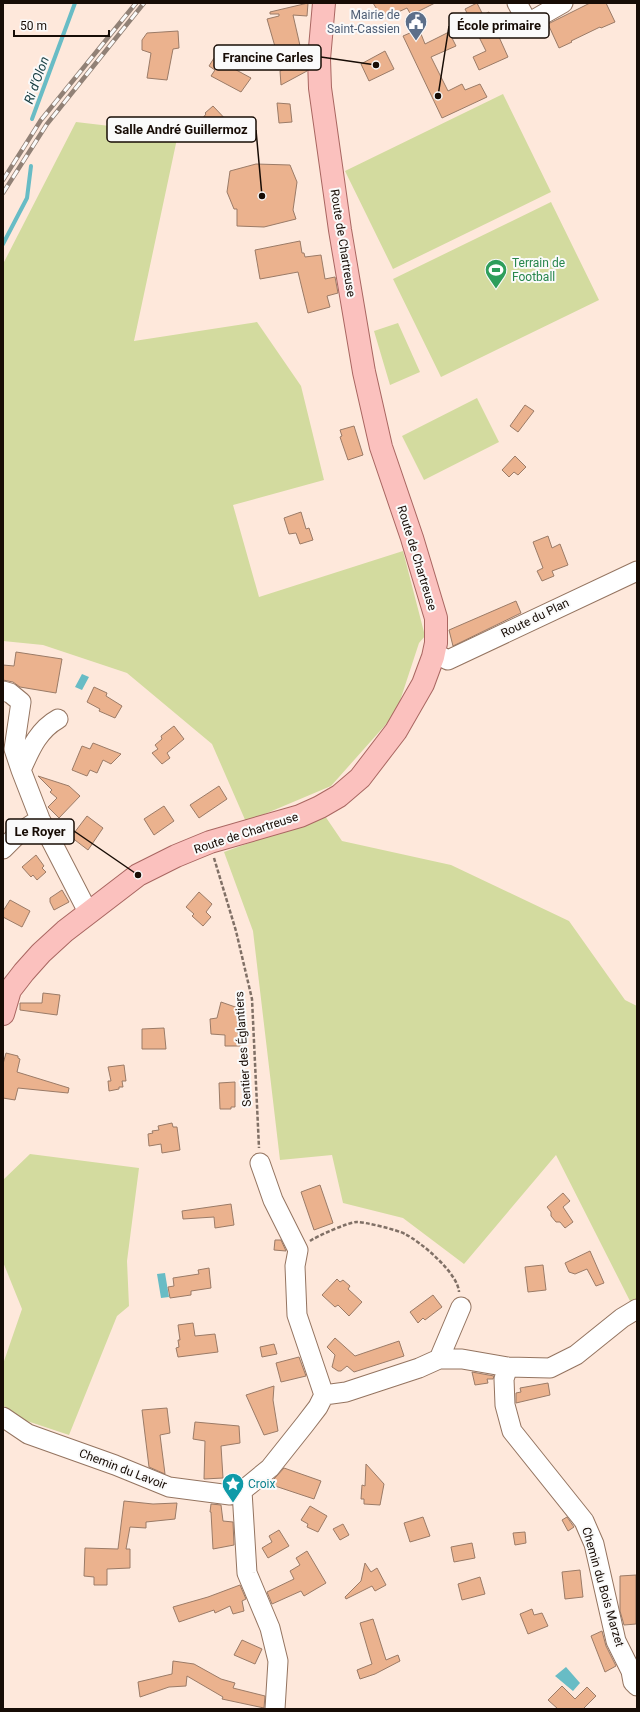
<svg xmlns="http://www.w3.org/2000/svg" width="640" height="1712" font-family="Roboto,sans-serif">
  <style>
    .green { fill: #d3db9f }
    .water { fill: #68bcc5 }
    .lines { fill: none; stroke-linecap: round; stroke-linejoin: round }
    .stream { stroke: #68bcc5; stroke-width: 4 }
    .building { fill: #ebb28e; stroke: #9b7b67 }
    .minor-casing { stroke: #947460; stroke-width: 21 }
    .major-casing { stroke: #a96661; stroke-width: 24 }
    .path { stroke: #807066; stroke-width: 2.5; stroke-dasharray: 4 2; stroke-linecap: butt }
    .minor { stroke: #fff; stroke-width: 19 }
    .major { stroke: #fbc1be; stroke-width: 22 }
    .rail-casing { stroke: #918176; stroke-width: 4.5 }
    .rail { stroke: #fafafa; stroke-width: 3; stroke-dasharray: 9; stroke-linecap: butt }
    .labels { text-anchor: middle; stroke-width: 4; stroke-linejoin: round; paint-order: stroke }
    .service-label { font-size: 12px; fill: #4e5e75; stroke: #fafafa; text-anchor: end }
    .street-label { font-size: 12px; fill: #170c05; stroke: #fafafa }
    .leisure-label { font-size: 12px; fill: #27864d; stroke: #fafafa; text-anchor: start }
    .culture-label { font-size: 12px; fill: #0d838f; stroke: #fafafa; text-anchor: start }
    .water-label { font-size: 13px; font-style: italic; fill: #123a3e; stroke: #fafafa }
    .leader { fill: none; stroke: #170c05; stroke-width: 1.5 }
    .callout-dot { fill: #170c05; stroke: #fafafa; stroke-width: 1.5 }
    .callout { fill: #fafafa; stroke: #170c05; stroke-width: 1.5 }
    .callout-label { font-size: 13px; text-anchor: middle; font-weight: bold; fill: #170c05 }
  </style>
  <rect width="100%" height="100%" fill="#fee8db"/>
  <path class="green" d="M503 94 551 192 393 269 345 171Z
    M76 122 178 134 134 341 257 322 301 386 324 480 233 505 259 597 403 551 425 636 419 643 396 713 331 786 246 822 212 744 127 673 43 645 3 641V264Z
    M551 202 599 300 441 377 393 279Z
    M398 323 420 372 390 385 374 331Z
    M477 398 499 442 424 480 402 436Z
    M325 816 342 841 451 865 569 921 625 1000 637 1006V1302L632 1305 556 1155 464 1264 403 1218 343 1203 332 1155 280 1160 253 931 224 852Z
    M30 1154 139 1168 127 1261 129 1306 117 1316 69 1435 21 1419 3 1405V1364L22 1309 3 1262V1180Z"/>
  <path class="water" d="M82 674 89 677 82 690 75 687Z
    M165 1273 169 1297 161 1298 157 1274Z
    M566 1667 580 1683 573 1691 555 1676Z"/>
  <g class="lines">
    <path class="stream" d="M32 119 75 3
      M3 244 27 198 31 166"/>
  </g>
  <path class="building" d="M308 3 307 16 293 15 301 50 305 48 307 71 281 85 280 71 284 69 279 50H276L267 19 279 16V14H270V12Z
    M373 3H435L411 15 407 8 383 19Z
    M477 3 483 15 489 12 501 36 499 37 508 57 479 70 473 57 486 51 465 9Z
    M590 3H606L615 22 601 28 600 27 571 41 572 42 559 48 548 24Z
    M419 29 425 44 449 32 456 46 431 57 448 91 462 84 465 90 480 84 487 97 442 118 403 36Z
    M178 31 179 48 173 49 167 80 147 78 151 53 142 50V40L147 33Z
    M385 51 394 69 369 81 361 64Z
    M214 58 251 78 241 92 211 76 215 70 209 66Z
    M277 103 290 104 292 122 279 123Z
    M213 106 231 125 224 132 216 123 210 128 202 119 206 114 205 113Z
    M256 164 290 165 297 182 293 210 296 219 264 227 237 226V209H234L227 192 230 171Z
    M300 241 302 253H304L305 257 321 255 325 279 335 277 338 293 327 296 330 307 308 313 298 272 260 279 255 250Z
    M525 405 534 411 518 432 510 426Z
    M354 426 363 455 348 460 340 437 342 436 340 430Z
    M515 456 526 467 518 475 514 472 509 477 502 470Z
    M301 512 306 529 309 528 313 540 300 544 296 533 289 534 284 518Z
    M548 536 552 548 560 544 568 565 552 571 554 576 542 581 537 571 543 568 533 542Z
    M516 601 521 613 453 646 449 630Z
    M16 652 62 659 56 693 20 687 13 682 3 680V665L14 666Z
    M94 687 107 693 106 696 122 706 115 718 99 711 100 709 87 702Z
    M174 726 184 739 167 753 170 758 162 764 152 753 158 749 155 745 162 739 161 736Z
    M93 743 121 754 111 764 103 760 97 773 90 770 87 776 72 770 82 746 90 749Z
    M38 776 69 786 80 796 59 818 48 807 57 798 50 792 52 790Z
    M219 786 227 799 199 818 190 805Z
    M164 806 174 821 154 835 144 819Z
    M87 816 103 828 88 850 71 837Z
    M36 855 44 866 42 868 46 872 37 880 33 875 31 877 22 867Z
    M62 890 69 902 54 910 50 902V898Z
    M199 892 212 904 206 912 211 917 203 926 192 916 194 914 186 907Z
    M10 900 30 911 22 927 3 917V911Z
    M43 993 60 995 57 1015 20 1010V1003H42Z
    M221 1002 241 1009 238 1020V1034L240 1035V1046H225V1035L211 1034 210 1019 217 1018Z
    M164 1028 166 1049H142V1029Z
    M6 1053 18 1056V1058L20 1059 17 1072 69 1088 68 1093 18 1088 15 1100 3 1098V1064Z
    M124 1065 126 1081H122L123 1087H119V1089L109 1091 108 1081H111L108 1067Z
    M235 1082V1107H231V1109H220L219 1083Z
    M172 1123 173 1127H177L180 1150 162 1153 161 1144 149 1146 148 1134 153 1133 152 1131 159 1130 158 1126Z
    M320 1185 333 1223 314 1230 301 1192Z
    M563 1193 570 1201 563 1207 573 1222 565 1228 560 1222H556L551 1216V1212L547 1207Z
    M231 1204 234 1225 215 1228 214 1217 183 1219 182 1211Z
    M275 1240H281L286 1251 274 1250Z
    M590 1251 604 1283 596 1286 587 1269 575 1274 569 1272 565 1263Z
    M543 1265 546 1290 528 1292 525 1267Z
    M209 1268 211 1288 191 1291V1295L170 1298 168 1287 174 1286 173 1278 199 1274 198 1270Z
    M337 1279 340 1282 343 1280 350 1286 348 1289 362 1302 349 1316 338 1305 335 1307 322 1295Z
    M433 1295 442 1307 425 1320 423 1318 418 1323 410 1312Z
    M193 1323 195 1336 215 1334 218 1352 178 1357 176 1348 179 1347 178 1340H180L178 1325Z
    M335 1338 355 1356 399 1341 404 1356 354 1372 347 1366 341 1371H338L332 1367 335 1355 327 1347Z
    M274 1344 277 1354 262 1357 260 1347Z
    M299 1357 306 1376 281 1382 276 1363Z
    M472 1372 494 1376 493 1379H487L488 1383 475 1385Z
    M548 1383 550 1395 516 1403V1393L521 1392 520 1388Z
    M274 1386 273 1400 278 1431 264 1435 246 1395Z
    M167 1408 170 1433 160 1435 165 1474 149 1467 142 1410Z
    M195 1422 239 1426 240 1443 221 1446 223 1478 204 1479 205 1441 193 1439Z
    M366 1464 384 1484 380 1505 364 1504V1499H361L362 1485 365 1486Z
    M284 1468 321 1481 314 1499 272 1485 274 1479Z
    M124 1501 153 1504 177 1503 175 1519 146 1522V1528L130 1527 126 1549H130V1568L107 1569V1585H94V1577L84 1576 85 1548 118 1549Z
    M211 1504 221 1505 223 1521 233 1522 234 1545 213 1549 211 1512H210Z
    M310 1506 327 1516 318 1532 307 1527 308 1524 301 1520Z
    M423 1517 430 1536 410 1542 404 1523Z
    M567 1517 574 1527 568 1531 562 1520Z
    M343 1524 349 1535 340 1540 333 1529Z
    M279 1530 289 1546 268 1558 262 1548 272 1542 269 1536Z
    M525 1532 526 1543 515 1545 513 1533Z
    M472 1543 475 1558 454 1562 451 1547Z
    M307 1551 326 1583 304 1596 301 1591 272 1604 267 1592 294 1579 290 1571 300 1565 296 1558Z
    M365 1563 371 1572 377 1568 386 1585 375 1591 372 1586 346 1599 345 1597 361 1581Z
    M580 1570 583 1597 565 1599 562 1572Z
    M636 1575V1624L624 1625 620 1611V1576Z
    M480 1577 485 1594 462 1600 458 1584Z
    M240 1585 246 1599 242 1601 244 1611 233 1614 230 1606 215 1613 214 1610 179 1622 173 1607 208 1597Z
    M532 1609 534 1615 542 1613 548 1626 528 1634 520 1614Z
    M373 1619 386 1660 398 1655 400 1661 375 1674 360 1679 357 1670 372 1664 360 1623Z
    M602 1631 606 1646 616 1666 605 1672 591 1636Z
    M242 1640 262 1649 255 1664 234 1655Z
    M173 1661 194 1664 221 1679 235 1683 233 1688 265 1696 264 1708 222 1699 223 1697 187 1676 186 1686 169 1687 140 1697 138 1682 172 1674Z
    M562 1686 575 1699 587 1687 596 1696 584 1708 585 1709H558L548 1700Z"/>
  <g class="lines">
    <g class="minor-casing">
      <path id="minor" d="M517 3 528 23 563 3
        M433 657H442L448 660 637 571
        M3 691 10 693 21 702 14 749 21 770
        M58 719C38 730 30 750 21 770L40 819 88 912
        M3 849 19 833 40 819
        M260 1163 273 1200 298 1250 295 1266 297 1315 324 1395
        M439 1359 461 1307
        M508 1367 504 1379 505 1405 512 1431 584 1521 594 1544 616 1641 631 1671 633 1682 637 1686
        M3 1417 28 1434 115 1465 169 1487 230 1495 242 1491 270 1468 305 1424 318 1407 324 1395 346 1392 419 1368 439 1359H462L508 1367 550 1368 576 1355 622 1318 637 1309
        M242 1491 247 1573 270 1628 278 1661 275 1709"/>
    </g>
    <g class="major-casing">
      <path id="major" d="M3 1014 10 990 24 972 41 953 65 931 138 875 176 856 210 842 300 816 320 807 339 796 360 778 396 731 423 684 433 657 436 643V618L412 538 381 447 364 372 340 230 320 88 319 59 324 3"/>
    </g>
    <path class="path" d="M214 858 236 931 252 999 259 1148
      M310 1241C317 1236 349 1222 357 1222 365 1222 398 1230 405 1234 421 1242 458 1273 459 1292"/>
    <use href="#minor" class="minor"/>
    <use href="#major" class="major"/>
    <g class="rail-casing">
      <path id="rail" d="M3 180 41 120 136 3
        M3 193 47 124 144 3"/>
    </g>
    <use href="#rail" class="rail"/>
  </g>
  <defs>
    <g id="civic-pin" transform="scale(1.15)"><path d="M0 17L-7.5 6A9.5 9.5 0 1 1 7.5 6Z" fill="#5c6f8a" stroke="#fafafa"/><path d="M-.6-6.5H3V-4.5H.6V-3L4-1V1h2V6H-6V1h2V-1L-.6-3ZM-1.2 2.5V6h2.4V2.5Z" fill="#fff"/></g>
    <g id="stadium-pin" transform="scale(1.15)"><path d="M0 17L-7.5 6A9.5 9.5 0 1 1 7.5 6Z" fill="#2e9e5b" stroke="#fafafa"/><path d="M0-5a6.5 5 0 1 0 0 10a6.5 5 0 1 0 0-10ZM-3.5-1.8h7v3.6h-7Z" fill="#fff"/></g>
    <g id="sight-pin" transform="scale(1.15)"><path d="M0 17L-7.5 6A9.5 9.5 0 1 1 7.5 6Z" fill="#0f9aa8" stroke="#fafafa"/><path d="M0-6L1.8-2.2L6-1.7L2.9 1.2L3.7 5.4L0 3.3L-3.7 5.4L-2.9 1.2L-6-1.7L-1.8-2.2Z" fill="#fff"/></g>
  </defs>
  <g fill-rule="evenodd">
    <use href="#civic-pin" x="416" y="22"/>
    <use href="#stadium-pin" x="496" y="270"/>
    <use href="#sight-pin" x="233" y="1484"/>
  </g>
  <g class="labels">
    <g class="service-label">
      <text x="400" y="19">Mairie de<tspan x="400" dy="14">Saint-Cassien</tspan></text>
    </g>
    <g class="street-label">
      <text transform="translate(343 243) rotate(81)" y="4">Route de Chartreuse</text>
      <text transform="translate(417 558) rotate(73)" y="4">Route de Chartreuse</text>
      <text transform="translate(535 618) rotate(-26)" y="4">Route du Plan</text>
      <text transform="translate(246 833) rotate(-18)" y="4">Route de Chartreuse</text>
      <text transform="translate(243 1049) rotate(-94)" y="4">Sentier des Églantiers</text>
      <text transform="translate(123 1469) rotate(21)" y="4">Chemin du Lavoir</text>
      <text transform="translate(603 1587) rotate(74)" y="4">Chemin du Bois Marzet</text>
    </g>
    <g class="leisure-label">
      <text x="512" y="267">Terrain de<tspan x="512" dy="14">Football</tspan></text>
    </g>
    <g class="culture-label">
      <text x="248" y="1488">Croix</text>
    </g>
    <g class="water-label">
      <text transform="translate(36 80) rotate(-70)" y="5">Ri d'Olon</text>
    </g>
  </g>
  <path class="leader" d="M438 96L449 26M376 65L321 57M262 196L256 130M138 875L74 831"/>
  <g class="callout-dot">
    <circle cx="438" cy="96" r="4"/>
    <circle cx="376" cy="65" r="4"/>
    <circle cx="262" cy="196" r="4"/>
    <circle cx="138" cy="875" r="4"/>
  </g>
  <g class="callout">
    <rect x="449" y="13" width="100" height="25" rx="4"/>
    <rect x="214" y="45" width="107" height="25" rx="4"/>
    <rect x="107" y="117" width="149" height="25" rx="4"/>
    <rect x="6" y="819" width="68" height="25" rx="4"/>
  </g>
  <g class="callout-label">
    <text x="499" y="30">École primaire</text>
    <text x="268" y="62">Francine Carles</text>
    <text x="181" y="134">Salle André Guillermoz</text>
    <text x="40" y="836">Le Royer</text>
  </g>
  <rect width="640" height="1712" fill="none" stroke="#170c05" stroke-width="8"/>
  <path d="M14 30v6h95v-6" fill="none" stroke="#170c05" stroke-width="2"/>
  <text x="20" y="30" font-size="12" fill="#170c05" stroke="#fafafa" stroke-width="3" paint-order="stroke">50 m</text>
</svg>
